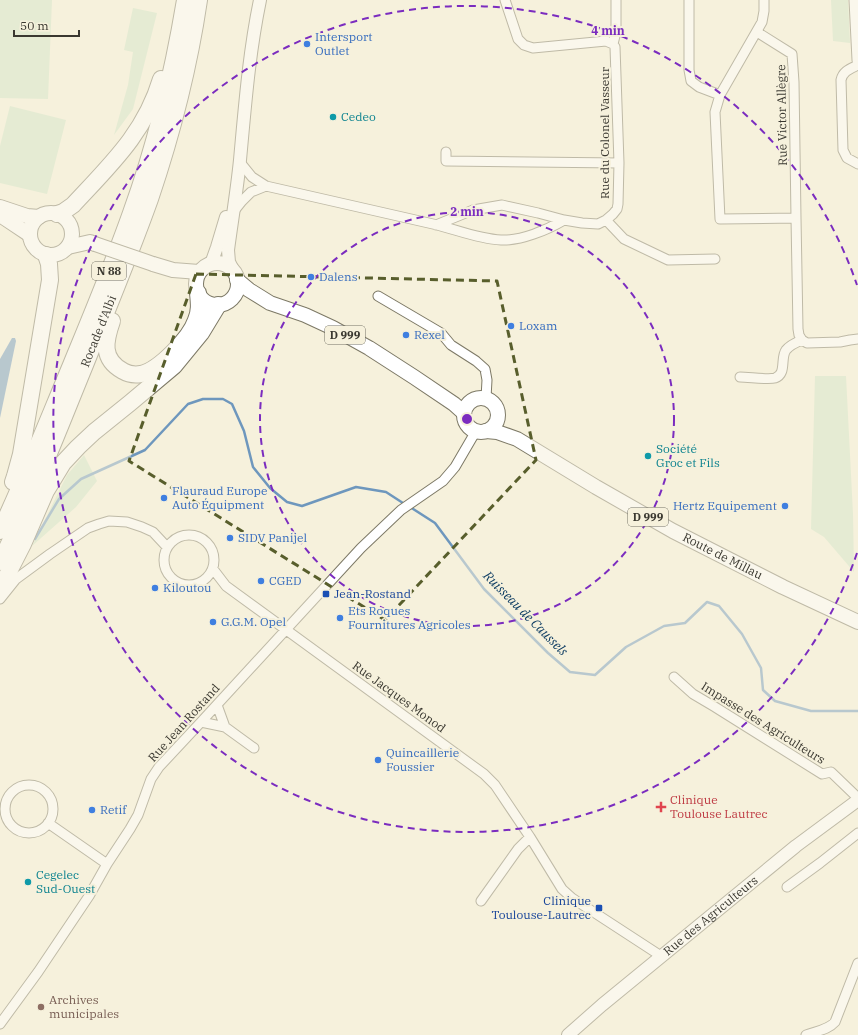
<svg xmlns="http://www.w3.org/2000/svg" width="858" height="1035" font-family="'IBM Plex Serif',serif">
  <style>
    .green { fill: #d0e5c7 }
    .water { fill: #6e97bd }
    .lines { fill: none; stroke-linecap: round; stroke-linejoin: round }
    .stream { stroke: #6e97bd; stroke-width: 2.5 }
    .street-casing { stroke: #7d7966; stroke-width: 11 }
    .secondary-casing { stroke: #7d7966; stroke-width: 14 }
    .primary-casing { stroke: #7d7966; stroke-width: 16 }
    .highway-casing { stroke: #7d7966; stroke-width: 18 }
    .street { stroke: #fff; stroke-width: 9 }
    .secondary { stroke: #fff; stroke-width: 12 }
    .primary { stroke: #fff; stroke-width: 14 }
    .highway { stroke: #fff; stroke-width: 16 }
    .primary-bridge-casing { stroke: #7d7966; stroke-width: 16; stroke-linecap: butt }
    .primary-bridge { stroke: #fff; stroke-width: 14 }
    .marked { fill: none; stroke: #585e2c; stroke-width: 3; stroke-dasharray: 8 5; stroke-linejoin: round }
    .ring { fill: none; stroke: #7b2cbf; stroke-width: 2; stroke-dasharray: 7 5 }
    .shop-dot { fill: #3f7fe0; stroke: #f6f1dc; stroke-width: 1.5 }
    .culture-dot { fill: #0f9aa8; stroke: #f6f1dc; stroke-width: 1.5 }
    .transit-dot { fill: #1a4fb4; stroke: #f6f1dc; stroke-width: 1.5 }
    .health-dot { fill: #e0444e; stroke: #f6f1dc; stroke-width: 1.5 }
    .education-dot { fill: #8d6e63; stroke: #f6f1dc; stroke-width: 1.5 }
    .labels { text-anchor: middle; stroke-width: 4; stroke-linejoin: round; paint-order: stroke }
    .shield { fill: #f6f1dc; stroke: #727064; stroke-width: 1 }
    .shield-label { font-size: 11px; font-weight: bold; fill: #3a3830 }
    .shop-label { font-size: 12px; fill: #366cbe; stroke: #f6f1dc; text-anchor: start }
    .street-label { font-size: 12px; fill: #3a3830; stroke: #f6f1dc }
    .culture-label { font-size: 12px; fill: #0d838f; stroke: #f6f1dc; text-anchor: start }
    .transit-label { font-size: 12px; fill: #164399; stroke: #f6f1dc; text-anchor: start }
    .health-label { font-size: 12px; fill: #be3a42; stroke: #f6f1dc; text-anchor: start }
    .education-label { font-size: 12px; fill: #785e54; stroke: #f6f1dc; text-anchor: start }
    .water-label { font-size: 13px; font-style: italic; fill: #0d3c62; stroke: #f6f1dc }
    .centre { fill: #7b2cbf; stroke: #f6f1dc; stroke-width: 2 }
    .ring-label { font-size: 12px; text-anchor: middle; font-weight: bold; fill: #7b2cbf; stroke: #f6f1dc; stroke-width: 4; stroke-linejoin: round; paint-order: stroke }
  </style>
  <rect width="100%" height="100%" fill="#f6f1dc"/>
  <path class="green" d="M0 0H52L48 99 0 98Z
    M831 0H848L850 43 833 41Z
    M133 8 157 13 133 109 114 135 128 85 133 52 124 50Z
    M10 106 66 120 47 194 0 183V146Z
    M815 376H846L853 514 854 572 824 537 811 529Z
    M84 455 97 481 76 507 32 546 67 475Z"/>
  <path class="water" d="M12 338H15L16 341 0 418V359Z"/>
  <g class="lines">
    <path class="stream" d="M410 507 435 523 484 589 548 653 570 672 595 675 626 647 664 626 685 623 707 602 719 606 742 634 761 668 763 690 775 701 811 711H858
      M35 539 59 499 81 479 145 450 188 404 203 399H223L232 404 244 431 253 467 270 488 287 502 302 506 356 487 386 492 406 505"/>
    <g class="street-casing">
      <path id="street" d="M689 0V70L691 81 699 87 720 95
        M854 0 857 60 858 65C850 69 843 71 841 80L843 150 847 158 858 164
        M757 32 792 54 794 82 796 218 720 219 715 112 720 95 762 22 764 11V0
        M613 44 616 32V0
        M446 152V161L619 163
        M239 161 252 177 266 186C321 199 377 211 433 224 455 229 478 239 501 240 521 241 547 230 564 220
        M234 211 242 201 251 192 266 186
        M796 218 798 329 799 335 802 340 807 343 840 342 850 340 858 339
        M606 220 624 239 668 260 715 259
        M436 225 473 210 502 205 538 213 564 220 582 223 598 224 606 220 613 214 617 209 618 204 619 163 615 47 613 44 606 41 533 48 524 45 518 39 505 0
        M378 296 441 333 451 345 476 361 485 369 487 380 486 398
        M740 377C749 377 768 380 775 378 787 374 780 358 786 350 790 345 797 342 802 340
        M164 560a25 25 0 1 1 50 0a25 25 0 1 1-50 0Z
        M213 569 226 586 484 774 495 785 530 837 562 889 572 898 661 956
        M0 599 16 579 50 554 88 528 99 524 109 521 127 522 142 527 153 532 167 547
        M674 677 693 694 715 707 822 774 831 772 858 798
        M217 705 225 727
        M201 722 225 727 254 748
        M5 809a24 24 0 1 1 48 0a24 24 0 1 1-48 0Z
        M48 823 107 864
        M787 887 820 863 858 833
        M481 901 518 849 530 837
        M0 1024 38 972 89 896 107 864 130 829 138 815 151 779 159 767 201 722 361 548 401 510 443 481 455 467 476 431
        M806 1035C816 1031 828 1030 835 1022L858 963"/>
    </g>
    <g class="secondary-casing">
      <g id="secondary">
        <path d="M211 264 217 247 226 217"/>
        <path d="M234 272 229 262 228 250C232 220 237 190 240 160 245 106 249 53 260 0"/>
        <path id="s1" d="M568 1035 602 1005 796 846 858 800"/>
      </g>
    </g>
    <g class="primary-casing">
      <g id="primary">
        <path d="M0 207 27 216 39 217"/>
        <circle cx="51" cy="234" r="21"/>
        <path d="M0 215 30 235"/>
        <path d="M68 247 90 242 95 244"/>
        <circle cx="217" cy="284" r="21"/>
        <path d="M153 264 173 270 199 272"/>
        <path d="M237 280 249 290 270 303 305 315 333 328 369 348 414 377 454 404 464 413"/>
        <circle cx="481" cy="415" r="17"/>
        <path id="s2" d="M486 431 497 432 517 439 596 487 673 531 783 587 858 622"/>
      </g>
    </g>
    <g class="highway-casing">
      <g id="highway">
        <path d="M57 214 63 212 73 205C110 165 145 133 161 79"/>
        <path d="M112 321C105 341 101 359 123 371 128 374 135 375 141 374 159 370 190 338 196 320 200 311 199 303 198 293"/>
        <path d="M13 482 15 476 21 454 50 280 49 264 46 255"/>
        <path d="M0 531C26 476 48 420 71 365 92 314 113 264 131 213 156 144 173 72 185 0"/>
        <path id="s3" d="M0 562C32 499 58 431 85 365 107 310 130 255 150 199 172 134 189 68 199 0"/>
        <path d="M0 589 23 544 46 491 63 463 78 447 94 432 130 403 174 366 201 333 218 305"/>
      </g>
    </g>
    <use href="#street" class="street"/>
    <use href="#secondary" class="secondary"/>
    <use href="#primary" class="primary"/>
    <use href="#highway" class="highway"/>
    <g class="primary-bridge-casing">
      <path id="primary-bridge" d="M95 244 153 264"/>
    </g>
    <use href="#primary-bridge" class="primary-bridge"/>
  </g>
  <path d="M0 0H858V1035H0ZM196 274 497 281 536 460 385 620 129 461Z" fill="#f6f1dc" fill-opacity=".55" fill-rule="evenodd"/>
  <path class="marked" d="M196 274 497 281 536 460 385 620 129 461Z"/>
  <g class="ring">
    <circle cx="467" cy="419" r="207"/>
    <path d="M857 553A413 413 0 1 1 857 285"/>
  </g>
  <g class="shop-dot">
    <circle cx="307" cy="44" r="4"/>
    <circle cx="311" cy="277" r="4"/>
    <circle cx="511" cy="326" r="4"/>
    <circle cx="406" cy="335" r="4"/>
    <circle cx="164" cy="498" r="4"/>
    <circle cx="785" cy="506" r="4"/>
    <circle cx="230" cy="538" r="4"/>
    <circle cx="261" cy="581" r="4"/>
    <circle cx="155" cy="588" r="4"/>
    <circle cx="340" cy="618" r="4"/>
    <circle cx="213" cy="622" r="4"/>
    <circle cx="378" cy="760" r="4"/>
    <circle cx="92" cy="810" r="4"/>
  </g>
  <g class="culture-dot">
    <circle cx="333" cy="117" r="4"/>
    <circle cx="648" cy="456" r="4"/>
    <circle cx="28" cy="882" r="4"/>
  </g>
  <g class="transit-dot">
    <rect x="322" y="590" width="8" height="8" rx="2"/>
    <rect x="595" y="904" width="8" height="8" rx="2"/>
  </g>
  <path class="health-dot" d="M659 801h4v4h4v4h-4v4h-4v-4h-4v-4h4z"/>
  <circle class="education-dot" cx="41" cy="1007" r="4"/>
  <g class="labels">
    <g class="shield">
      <rect x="92" y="262" width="34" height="18" rx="3"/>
      <rect x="325" y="326" width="40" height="18" rx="3"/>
      <rect x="628" y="508" width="40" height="18" rx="3"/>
    </g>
    <g class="shield-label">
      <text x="109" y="275">N 88</text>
      <text x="345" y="339">D 999</text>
      <text x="648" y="521">D 999</text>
    </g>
    <g class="shop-label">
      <text x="315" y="41">Intersport<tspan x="315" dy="14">Outlet</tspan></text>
      <text x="319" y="281">Dalens</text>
      <text x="519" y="330">Loxam</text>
      <text x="414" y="339">Rexel</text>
      <text x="172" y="495">Flauraud Europe<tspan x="172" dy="14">Auto Équipment</tspan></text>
      <text x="777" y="510" text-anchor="end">Hertz Equipement</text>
      <text x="238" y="542">SIDV Panijel</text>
      <text x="269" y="585">CGED</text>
      <text x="163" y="592">Kiloutou</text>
      <text x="348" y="615">Ets Roques<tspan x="348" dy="14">Fournitures Agricoles</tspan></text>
      <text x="221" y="626">G.G.M. Opel</text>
      <text x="386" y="757">Quincaillerie<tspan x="386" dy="14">Foussier</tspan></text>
      <text x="100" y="814">Retif</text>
    </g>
    <g class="street-label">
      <text transform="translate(782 115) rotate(-91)" y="4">Rue Victor Allègre</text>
      <text transform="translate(605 133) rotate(-90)" y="4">Rue du Colonel Vasseur</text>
      <text dy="4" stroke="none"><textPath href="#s3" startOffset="251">Rocade d'Albi</textPath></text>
      <text dy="4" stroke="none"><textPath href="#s2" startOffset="269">Route de Millau</textPath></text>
      <text transform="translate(399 697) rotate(36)" y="4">Rue Jacques Monod</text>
      <text transform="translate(184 723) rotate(-48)" y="4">Rue Jean Rostand</text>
      <text transform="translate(763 723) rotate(32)" y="4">Impasse des Agriculteurs</text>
      <text dy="4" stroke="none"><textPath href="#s1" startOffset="186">Rue des Agriculteurs</textPath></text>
    </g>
    <g class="culture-label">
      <text x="341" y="121">Cedeo</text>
      <text x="656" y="453">Société<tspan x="656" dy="14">Groc et Fils</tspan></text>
      <text x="36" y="879">Cegelec<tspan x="36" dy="14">Sud-Ouest</tspan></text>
    </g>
    <g class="transit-label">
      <text x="334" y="598">Jean-Rostand</text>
      <text x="591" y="905" text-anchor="end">Clinique<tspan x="591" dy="14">Toulouse-Lautrec</tspan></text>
    </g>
    <g class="health-label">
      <text x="670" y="804">Clinique<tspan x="670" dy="14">Toulouse Lautrec</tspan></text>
    </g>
    <g class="education-label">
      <text x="49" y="1004">Archives<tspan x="49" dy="14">municipales</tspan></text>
    </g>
    <g class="water-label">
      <text transform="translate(526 613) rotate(45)" y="5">Ruisseau de Caussels</text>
    </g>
  </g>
  <circle cx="467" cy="419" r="6" class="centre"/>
  <g class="ring-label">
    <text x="608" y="35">4 min</text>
    <text x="467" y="216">2 min</text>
  </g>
  <path d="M14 30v6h65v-6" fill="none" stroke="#3a3830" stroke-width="2"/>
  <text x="20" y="30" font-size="12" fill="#3a3830" stroke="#f6f1dc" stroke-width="3" paint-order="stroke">50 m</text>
</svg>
